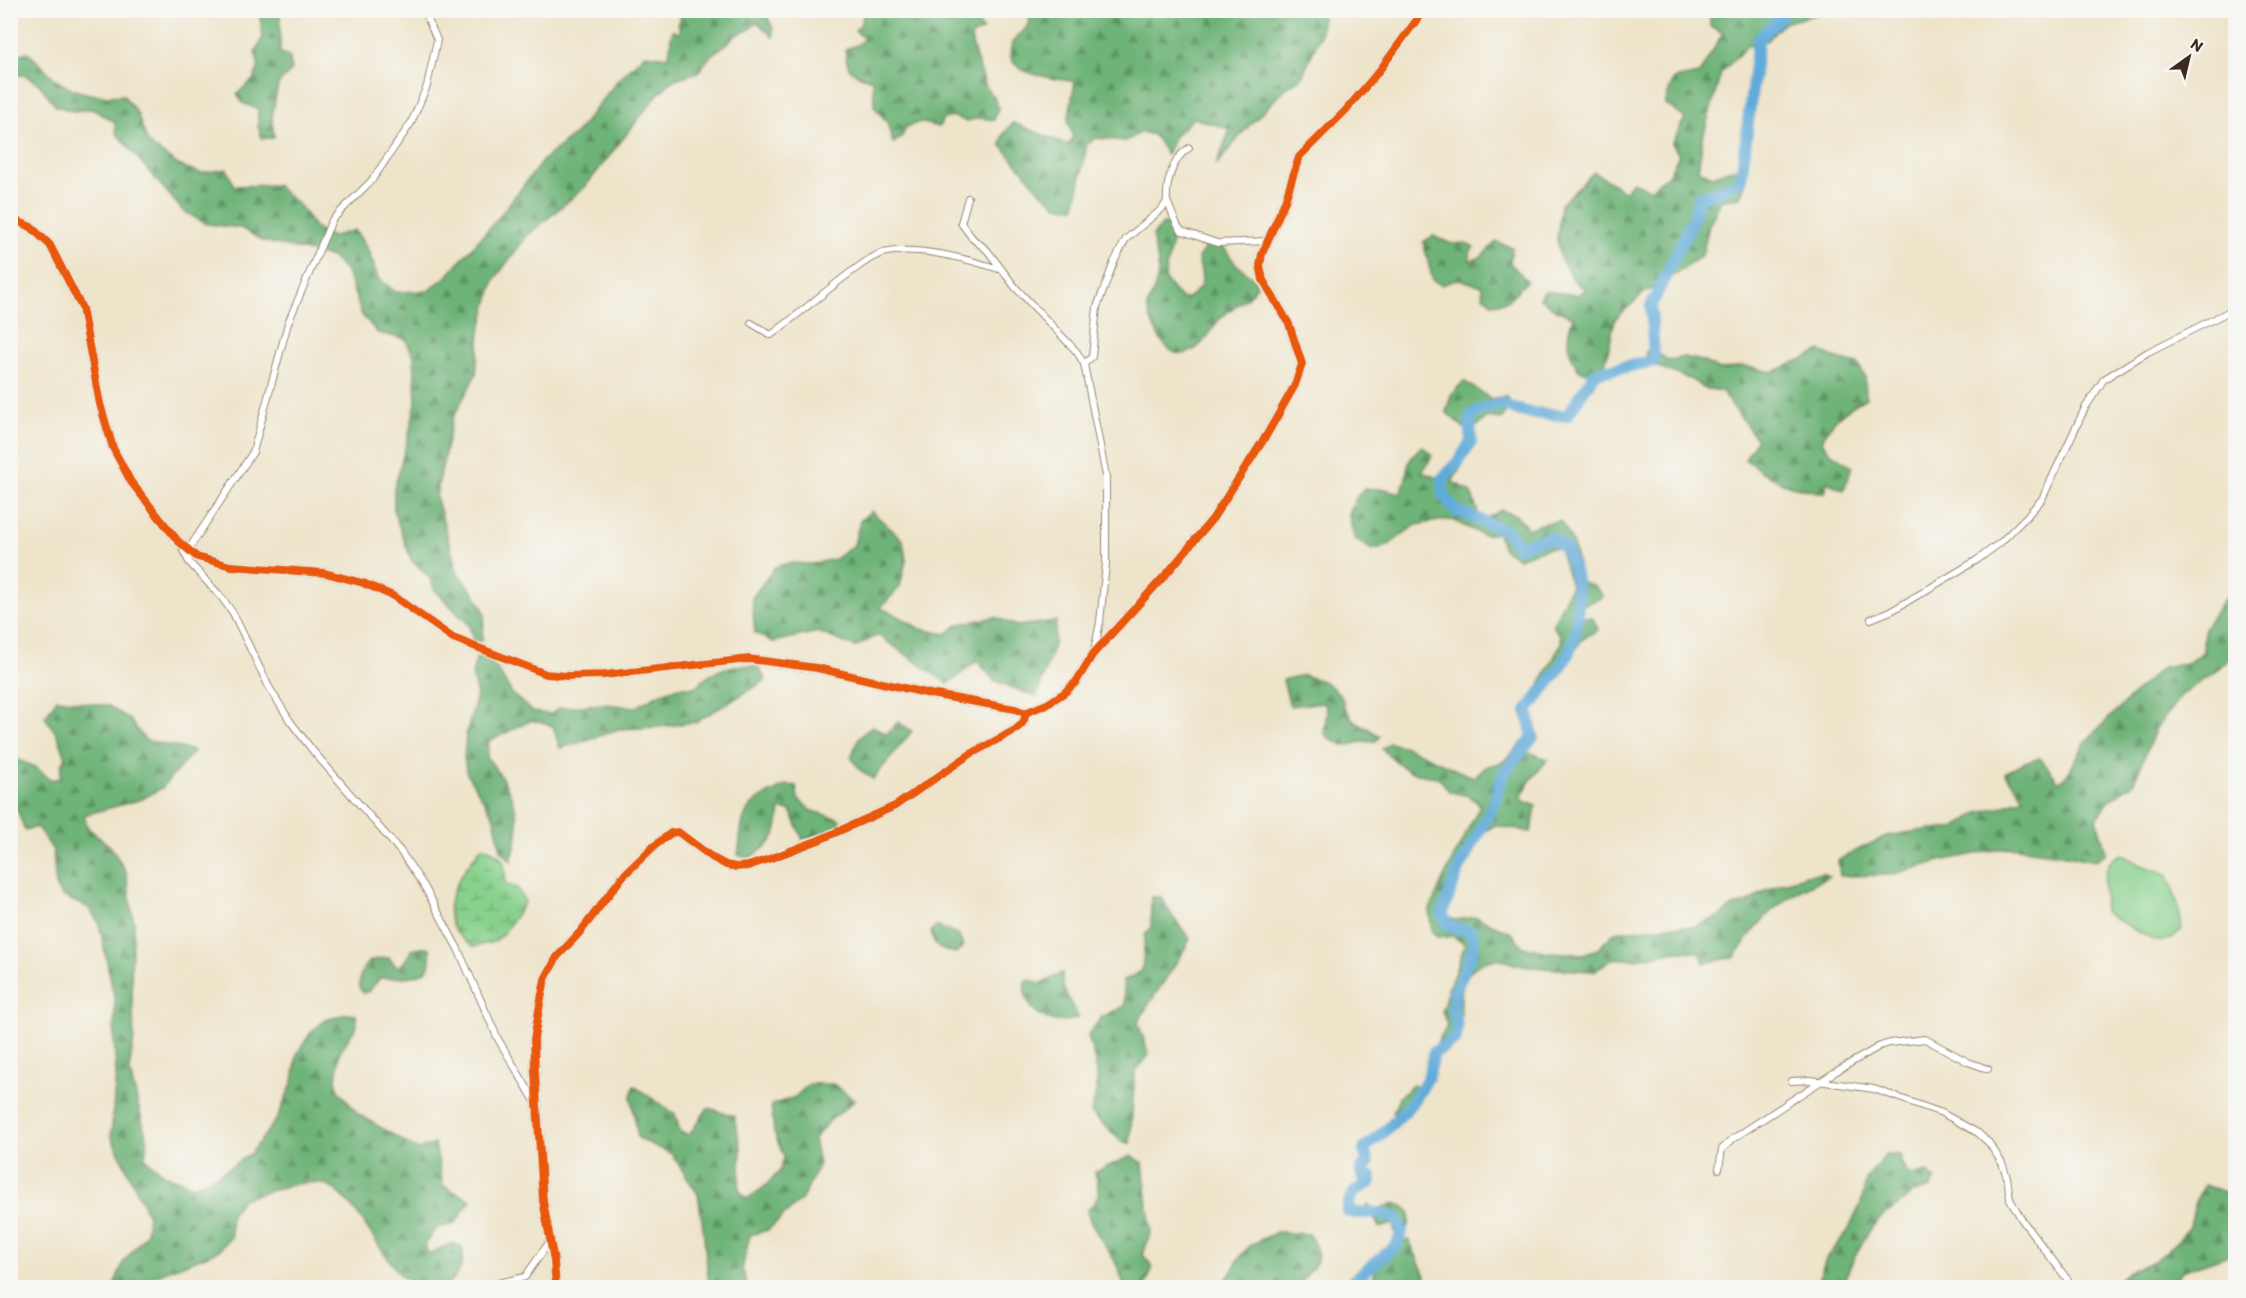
<svg xmlns="http://www.w3.org/2000/svg" width="2246" height="1298" font-family="Itim,sans-serif">
  <style>
    .grass { fill: #88d18d; stroke: #627e56; stroke-width: 1.5 }
    .forest { fill: url(#forest-firs); stroke: #546e4b; stroke-width: 1.5 }
    .wetland { fill: url(#wetland-marsh); stroke: #627e56; stroke-width: 1.5 }
    .lines { fill: none; stroke-linecap: round; stroke-linejoin: round }
    .river { stroke: #61abd9; stroke-width: 12 }
    .street-casing { stroke: #948774; stroke-width: 8 }
    .secondary-casing { stroke: #948774; stroke-width: 11 }
    .street { stroke: #fff; stroke-width: 6 }
    .secondary { stroke: #fff; stroke-width: 9 }
    .cycleway-casing { stroke: #f6f6f2; stroke-width: 11 }
    .cycleway { stroke: #e8590c; stroke-width: 8 }
  </style>
  <defs>
    <pattern id="forest-firs" width="22" height="20" patternUnits="userSpaceOnUse" patternTransform="scale(1.5)"><rect width="22" height="20" fill="#6eb378"/><path d="M5 1l3.5 6h-7zM16 11l3.5 6h-7z" fill="#5c9262"/></pattern>
    <pattern id="wetland-marsh" width="20" height="14" patternUnits="userSpaceOnUse" patternTransform="scale(1.5)"><rect width="20" height="14" fill="#88d18d"/><path d="M1 5h8M5 5V1M11 12h8M15 12V8" fill="none" stroke="#70aa73"/></pattern>
  </defs>
  <rect width="100%" height="100%" fill="#f6f6f2"/>
  <filter id="ink" filterUnits="userSpaceOnUse"><feTurbulence type="fractalNoise" baseFrequency=".0167" numOctaves="2"/><feDisplacementMap in="SourceGraphic" scale="12" xChannelSelector="R" yChannelSelector="G"/><feConvolveMatrix kernelMatrix="1 2 1 2 8 2 1 2 1" color-interpolation-filters="sRGB"/></filter>
  <filter id="wash" filterUnits="userSpaceOnUse"><feTurbulence type="fractalNoise" baseFrequency=".008" numOctaves="4" result="noise"/><feDisplacementMap in="SourceGraphic" scale="24" xChannelSelector="R" yChannelSelector="G"/><feGaussianBlur stdDeviation="1.35" result="paint"/><feColorMatrix in="noise" values="0 0 0 0 0 0 0 0 0 0 0 0 0 0 0 0 0 1.4 0 .05"/><feComposite in="paint" operator="in"/></filter>
  <g filter="url(#wash)">
    <rect width="100%" height="100%" fill="#eee4ca"/>
    <path class="grass" d="M2122 854 2141 865 2167 874C2175 892 2180 909 2182 929L2172 939 2155 941 2104 912C2104 893 2099 861 2122 854Z"/>
    <path class="forest" d="M259 11H280V53L289 56 292 70 278 84 272 116 274 138H262L258 126V109L242 103 237 94 254 79 259 66 255 52 263 37Z
      M676 11H770L768 19 773 29V37L757 22 750 29 736 35 728 43 711 55 698 72 675 79 658 94 585 187 527 236 494 280 480 332 476 374 452 420 436 496 458 574 476 596 485 613 482 641 474 642 469 625 434 589 430 578 412 561 394 512V489L409 434 416 403 414 356 405 339 378 333 362 315 347 273 332 257 263 241 241 228 207 224 183 211 116 133 115 122 92 109 73 111 56 106 39 84 25 75H11L10 57 27 52C38 61 47 73 58 81 76 94 101 97 123 95L137 113 148 143 178 165 201 173 227 169 234 186 276 185 301 207 314 227 332 237 355 230 369 252 378 278 396 292 428 291 448 275 499 217 544 159 577 132 617 81 645 54 668 57C672 47 669 39 673 30L679 34 680 29 678 24 681 18Z
      M865 11H933L934 19 948 23 961 12 975 18 983 30 971 36 973 49 986 87 994 97 998 108 994 120 980 118 966 121 954 117 943 119 939 127 920 122 906 127 901 138 893 143 887 122 874 106 873 80C851 73 847 73 845 49L857 45 864 39 855 30 860 25Z
      M1030 11H1324L1320 35 1302 77 1284 90 1244 131 1216 166 1230 129 1193 118 1175 136 1167 155 1154 135 1141 132 1126 141 1096 138 1087 144 1075 207 1057 206 1041 192 1001 145 1003 135 1013 123 1068 145 1073 137 1068 122 1075 82C1056 77 1000 77 1012 44 1015 37 1023 33 1027 26 1029 22 1030 17 1032 13Z
      M1720 11H1828L1784 23 1768 40 1747 46 1721 73 1703 137 1698 170 1713 176 1728 170 1739 168 1745 182 1741 197 1722 199 1709 225 1702 255 1682 270 1644 293 1615 319 1605 365 1596 376 1578 370C1566 348 1565 341 1573 317L1558 311 1539 298 1545 291 1577 295 1586 290 1575 282 1561 260 1557 239 1561 204 1594 172 1625 192 1632 182 1650 189 1668 175 1679 155 1672 143 1685 118 1665 104 1673 79 1699 74 1723 33 1710 26V15Z
      M1163 224H1170L1173 236 1165 274 1166 281 1180 298 1186 299C1207 286 1203 280 1198 258 1205 247 1208 243 1222 245L1234 262 1254 279 1257 285C1247 302 1235 304 1222 317 1214 324 1210 335 1202 343 1172 374 1154 332 1147 307 1152 294 1160 279 1158 264 1157 252 1152 249 1153 235Z
      M1433 236 1452 244 1466 243 1474 247 1470 252V261L1481 257 1496 242 1512 247 1510 263 1527 281 1507 301 1493 304 1483 296 1482 286 1458 279 1442 285 1433 281 1423 242Z
      M1651 348 1669 361 1684 357 1702 361 1720 370 1742 366 1773 372 1821 351 1837 359 1858 364 1865 377 1866 398C1847 409 1829 420 1822 442L1831 453 1852 466 1844 490 1827 482 1825 493C1789 487 1774 483 1745 459L1757 440 1722 391 1703 388 1692 380 1653 365 1645 353Z
      M1464 381 1491 399 1505 396 1509 399 1504 416 1501 419 1488 417 1477 426 1464 428 1446 412 1451 395Z
      M1422 446 1433 455 1422 472 1438 478 1458 455 1464 462 1452 482C1475 491 1471 493 1479 516L1485 519 1501 510 1516 515 1528 529 1541 524 1560 521C1574 539 1578 558 1580 581L1595 587 1603 597 1580 606 1578 616 1593 618 1598 630 1581 640 1564 671 1545 688 1540 684 1561 644 1560 634 1552 626 1571 586 1559 548H1548L1518 558 1503 549 1498 533 1483 535 1452 520 1438 521 1416 525 1387 546 1372 550 1354 538 1349 515 1355 500 1363 489H1385L1400 493C1412 473 1400 465 1422 446Z
      M871 511 903 540 906 560 900 587 880 608 893 613 920 629 946 634 959 624 995 617 1017 626 1056 621 1054 645 1036 697 994 680 977 661 948 684 878 635 855 647 818 632 773 642 755 633 752 598 775 567 789 563 812 564 835 559 854 545 860 521Z
      M2235 572V653L2217 671 2183 693 2156 728 2133 784 2108 801 2097 819 2106 853 2095 861 2067 855 2010 847 1940 861 1891 875 1840 876 1838 860 1886 836 1931 829H1953L1980 812 2004 806 2024 797 2005 773 2025 762 2040 758 2059 782 2069 772 2086 741 2142 686 2163 667 2186 664 2203 652 2204 628 2231 590Z
      M477 656 486 658 495 666 513 695 533 712 551 714 559 708 603 704 636 707 659 694 679 687H695C714 669 733 662 758 667L766 680 696 722 659 727 619 729 575 744 560 748 553 726 532 720 489 741 487 758C514 790 526 820 511 861L501 850 494 817 467 774 464 758 466 735 477 695 472 674Z
      M1303 675 1325 682 1341 695 1344 706 1352 719 1380 736 1376 741 1362 742 1345 746 1329 738 1324 733 1327 712 1325 704 1317 703 1290 706 1283 680Z
      M57 699 109 706 129 719 145 740 194 751 162 788 142 799 84 815 88 828 111 847 126 872 134 924 131 966 134 1039 129 1069 147 1140 145 1158 163 1174 193 1186 218 1175 250 1154 277 1119 293 1081 297 1054 312 1031 326 1020 346 1014 356 1015 357 1026 340 1051 336 1080 339 1091 358 1114 418 1150 435 1144 443 1186 471 1200 454 1224 436 1228 425 1244 428 1254 453 1243 462 1247C465 1266 458 1276 444 1287 435 1286 425 1287 416 1285 386 1277 358 1189 319 1183 297 1180 264 1193 242 1199L230 1216 231 1237 218 1251 134 1284 114 1286 123 1263 146 1234 148 1215 111 1136 116 1074 114 1037 115 1001 99 923 89 908 62 896 56 888 53 850 37 827 25 830 15 804V795L11 792V749L18 760 35 767 50 779H60L62 763 66 758 58 736 45 717Z
      M898 722 912 731 873 779 860 770 851 757 859 738 872 726 887 734Z
      M1526 738 1533 744 1528 752 1548 759 1530 781 1520 799 1536 806 1531 832 1495 825 1484 832 1462 873 1445 898 1447 917 1455 920 1477 917 1512 933 1523 947 1549 952 1583 954 1598 949 1615 932 1670 926 1694 927 1718 917 1733 906 1747 903 1769 889 1806 875 1823 873 1829 877C1786 893 1759 918 1735 957L1704 963 1700 952 1676 951 1637 959H1611L1595 971C1571 970 1548 969 1524 966 1514 965 1502 958 1492 960 1488 961 1479 964 1475 967 1444 993 1480 1039 1440 1055L1433 1051 1447 1025 1442 1011 1447 992 1465 945 1453 936 1438 938 1432 932 1429 912 1444 877 1480 805 1469 796 1450 792 1438 777C1407 775 1404 768 1382 749L1389 743 1407 747 1465 774 1475 777 1486 767 1505 761Z
      M787 785 796 786 798 799 812 811 840 819 841 827 803 840 791 811 780 809C777 840 774 842 749 858L738 855C740 844 740 832 743 821 747 801 771 793 787 785Z
      M1151 897H1161L1172 916 1190 939C1175 969 1153 994 1138 1023L1149 1055 1135 1071 1130 1143 1122 1142 1091 1113C1101 1080 1098 1069 1088 1036L1101 1017 1125 1006 1123 981 1142 971 1145 935 1151 928Z
      M936 926 958 934 963 946 956 953C939 950 934 949 931 931Z
      M418 948H430C430 954 431 963 428 968 419 980 393 977 380 978L369 991 363 993 359 987C360 965 367 958 389 958L396 966 402 965 412 950Z
      M1062 973 1063 987 1078 1018C1052 1029 1021 1011 1025 982L1030 980 1041 984Z
      M809 1084H833L855 1100 826 1124 814 1139 819 1164 802 1199 768 1230 750 1235 742 1269 748 1287H709L703 1227 698 1194 672 1154 638 1138 631 1097 634 1086 675 1114 680 1132 689 1135 708 1108 734 1116 741 1148 739 1190 747 1199 763 1188 780 1171 784 1157 774 1132 771 1105 795 1097Z
      M1413 1085 1418 1088 1422 1096 1407 1117 1397 1119 1393 1113 1399 1097Z
      M1886 1155H1900L1902 1165 1910 1176 1927 1172 1936 1180 1929 1189 1912 1192C1903 1205 1896 1206 1884 1215 1868 1227 1848 1268 1842 1287H1815L1827 1257 1848 1231 1861 1203 1867 1177Z
      M1131 1156 1143 1163 1151 1231 1143 1255 1153 1267 1145 1287H1124C1118 1254 1094 1238 1087 1211 1101 1197 1100 1191 1095 1172Z
      M2204 1185 2221 1191 2234 1203 2235 1253 2182 1271 2166 1287H2110L2128 1272 2156 1260 2178 1241 2190 1225 2196 1200Z
      M1395 1203 1404 1207 1410 1212 1409 1224 1403 1235 1396 1237 1393 1224 1379 1228 1374 1216H1366L1363 1211 1368 1205C1378 1212 1384 1206 1395 1203Z
      M1277 1232 1309 1234C1327 1264 1313 1264 1297 1287H1215C1236 1276 1232 1262 1248 1248 1255 1241 1268 1237 1277 1232Z
      M1409 1240 1427 1280 1437 1287H1370L1382 1249Z"/>
    <path class="wetland" d="M482 847C504 853 506 863 505 884L517 888 525 902 503 934 495 941 474 947C426 919 458 877 482 847Z"/>
    <g class="lines">
      <path class="river" d="M1344 1288 1397 1245 1402 1231 1396 1218 1377 1213H1357L1347 1211C1350 1193 1355 1190 1371 1182V1176H1362L1361 1169 1368 1163 1364 1149C1387 1130 1413 1107 1427 1079 1431 1071 1432 1061 1434 1052L1456 1039 1457 1025 1453 1010 1454 994 1474 947 1472 932 1449 926 1442 914 1458 871 1493 806 1502 776 1533 737 1527 711C1539 693 1556 677 1566 658 1582 630 1582 577 1565 549 1562 544 1555 541 1551 537L1518 547 1507 531 1455 510 1443 495V478L1457 464 1471 442 1470 417 1479 410 1501 404 1524 412 1567 416 1595 373 1654 361 1651 306 1694 217 1699 197 1717 192 1741 180 1758 40 1787 10"/>
    </g>
  </g>
  <g filter="url(#ink)">
    <g class="lines">
      <g class="street-casing">
        <path id="street" d="M968 198 961 223 973 239 987 250 1015 287 1077 352 1084 364 1106 476V563L1100 622 1094 651
          M1167 201C1166 182 1172 159 1189 148
          M751 323 771 335C798 315 824 292 851 272 861 265 871 256 883 253 916 245 971 260 1002 270
          M1084 364 1092 357 1097 307 1114 262 1126 239 1163 208 1167 201C1171 209 1176 227 1182 231L1217 243 1268 241
          M181 546 189 562 222 598 233 613 269 687 290 721 313 751 401 852 424 886 458 949 498 1039 536 1103
          M188 550 253 452 288 323 332 220 372 180 411 123 427 86 437 40 424 10
          M1871 619 1893 610 1977 560 2001 542 2027 516 2042 499 2085 408 2104 379 2148 352 2236 308
          M1792 1081 1811 1080 1874 1089 1942 1113 1978 1133 1989 1143 2002 1163 2007 1177 2010 1199 2022 1220 2074 1288
          M1719 1169 1722 1149 1734 1138 1835 1072 1880 1046 1890 1043 1925 1039 1968 1062 1988 1069
          M476 1288 525 1277 550 1241"/>
      </g>
      <g class="secondary-casing">
        <path id="secondary" d="M10 218 31 227 50 245 82 308 100 404 113 448 131 482 178 541 197 557 231 566 325 573 363 583 393 596 453 638 546 674 567 676 604 675 749 659 817 668 930 694 1015 709 1025 713
          M1025 713 1047 704 1064 693 1076 682 1093 654 1170 570 1213 518 1266 436 1295 385 1302 364 1289 324 1263 280 1260 265 1262 254 1285 201 1299 157 1345 111 1379 71 1424 10
          M556 1288 554 1261 543 1201 535 1072 534 1039 540 1004 545 979 557 957 581 931 623 876 653 847 671 833 678 832 713 858 726 865 736 867 748 866 769 859 819 840 895 806 969 755 1015 730C1021 725 1026 721 1025 713"/>
      </g>
      <use href="#street" class="street"/>
      <use href="#secondary" class="secondary"/>
      <g class="cycleway-casing">
        <path id="cycleway" d="M10 218 31 227 50 245 82 308 100 404 113 448 131 482 178 541 197 557 231 566 325 573 363 583 393 596 453 638 546 674 567 676 604 675 749 659 817 668 930 694 1015 709 1025 713
          M1025 713 1047 704 1064 693 1076 682 1093 654 1170 570 1213 518 1266 436 1295 385 1302 364 1289 324 1263 280 1260 265 1262 254 1285 201 1299 157 1345 111 1379 71 1424 10
          M556 1288 554 1261 543 1201 535 1072 534 1039 540 1004 545 979 557 957 581 931 623 876 653 847 671 833 678 832 713 858 726 865 736 867 748 866 769 859 819 840 895 806 969 755 1015 730C1021 725 1026 721 1025 713"/>
      </g>
      <use href="#cycleway" class="cycleway"/>
    </g>
  </g>
  <rect width="2246" height="1298" fill="none" stroke="#f6f6f2" stroke-width="36"/>
  <g transform="translate(2189 57) rotate(34)" stroke="#f6f6f2" stroke-width="4.5" paint-order="stroke">
  <path d="M0-4.5L10 22L0 15L-10 22Z" fill="#3b2a1e"/>
  <text y="-9" font-size="16" font-weight="bold" text-anchor="middle" fill="#3b2a1e">N</text>
  </g>
</svg>
